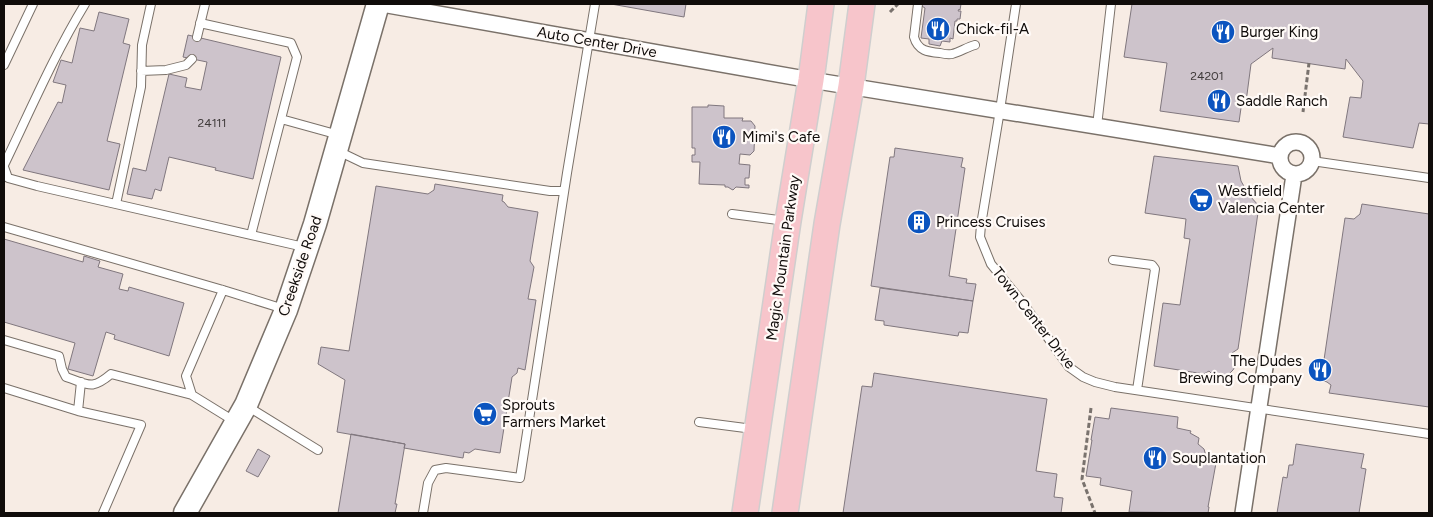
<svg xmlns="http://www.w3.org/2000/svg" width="1433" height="517" font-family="Figtree,sans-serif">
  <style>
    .building { fill: #cdc3cb; stroke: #80777e }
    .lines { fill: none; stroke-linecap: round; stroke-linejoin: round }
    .lane-casing { stroke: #7a7169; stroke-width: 10 }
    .street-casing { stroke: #7a7169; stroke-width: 18 }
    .secondary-casing { stroke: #7a7169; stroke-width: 25 }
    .primary-casing { stroke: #cfcece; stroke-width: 28 }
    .path { stroke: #79726d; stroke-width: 3; stroke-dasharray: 5 2.5; stroke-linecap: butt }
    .lane { stroke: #fff; stroke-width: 8 }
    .street { stroke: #fff; stroke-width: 15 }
    .secondary { stroke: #fff; stroke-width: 22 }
    .primary { stroke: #f7c5cb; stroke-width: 25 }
    .labels { text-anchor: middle; stroke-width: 4.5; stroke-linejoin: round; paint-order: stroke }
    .number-label { font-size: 12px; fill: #3f3a3a }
    .poi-label { font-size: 15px; fill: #100c0a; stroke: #fffaf7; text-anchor: start }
    .street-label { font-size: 15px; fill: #100c0a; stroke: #fffaf7 }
  </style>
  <rect width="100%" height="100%" fill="#f7ece4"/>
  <path class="building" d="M611 4H686L684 17Z
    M920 4H961L960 10 959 9 958 11H961L960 19H957V21H955L953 39 950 38V42L942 41 940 46 929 44V39L921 38 925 8 920 5Z
    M1132 4H1429V124L1419 123 1413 148 1343 137 1350 97 1361 98 1363 81 1346 59 1345 69 1272 58 1273 48 1251 64 1246 102 1242 101 1239 122 1160 111 1167 63 1124 57Z
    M99 12 129 19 123 43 130 45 107 141 120 144 109 190 23 170 58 102 62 103 66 85 53 82 61 60 72 63 80 28 94 31Z
    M188 35 281 57 253 179 215 170 216 168 169 157 161 191 155 189 152 199 127 194 133 168 146 171 169 74 187 78 185 87 201 90 207 62 183 57Z
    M708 105 724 106V118H743L742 121H751L755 126 754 151 750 155 740 154 739 164 750 165 749 178H745V185H749V188L736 187 733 190 731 189 728 187H725V185L699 184 700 162H692V155H695V148H692V107H708Z
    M895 148 963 158 961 167 965 168 949 276 967 279 966 283 976 284 973 301 871 286 890 157H894Z
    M1154 156 1238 166 1241 181 1249 195 1259 206 1238 349 1232 353 1236 359V365L1233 370 1229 374 1224 377H1218L1213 375 1209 371 1204 374 1154 366 1163 303 1180 305 1190 239 1184 238 1186 219 1145 213Z
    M435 184 503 195 502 201 504 202 508 207 538 212 530 261 534 267 528 299 536 300 525 370 518 368 517 373 512 377 500 453 475 449 469 453 464 452 463 458 404 448 405 444 337 432 345 380 318 364 321 347 349 351 376 186 428 194 434 190Z
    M1362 204 1429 214V407L1329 393 1331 385 1327 382 1321 380 1345 218 1354 219 1360 214Z
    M4 239 83 262 84 256 100 261 98 267 123 274 119 289 128 291 129 287 184 303 169 356 114 339 115 335 106 332 93 376 68 369 75 343 4 322Z
    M880 288 973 301 968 333 959 332 958 336 884 325V321L875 320Z
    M874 373 1047 399 1036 471 1057 474 1054 497 1063 498 1061 513H843L862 386 872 387Z
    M1111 408 1178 417 1177 428 1191 431 1190 433 1199 438 1198 444 1204 449 1206 456 1211 454 1213 463H1216L1208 507H1209L1208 513 1129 512 1132 491 1100 485 1101 478 1086 476 1092 440H1091L1095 417 1109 419Z
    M351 434 405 444 395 504H397L395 513H338Z
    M1296 444 1364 454 1361 468 1366 469 1359 513H1277L1283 477 1287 478 1289 465H1293Z
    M258 449 270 456 258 477 246 471Z"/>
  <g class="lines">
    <g class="lane-casing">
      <path id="lane" d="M918 4 914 37C918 51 928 52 940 53 944 54 948 55 952 54 960 52 967 47 975 45
        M1016 4 1000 110 981 225 980 237 991 264 1022 302 1069 367 1083 377 1095 382 1115 387 1429 434
        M200 23 291 43 297 57 251 235
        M197 37 205 4
        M4 65 33 4
        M141 71 166 70 186 65 192 59
        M281 119 339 135
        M1097 126 1111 4
        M338 151 363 163 550 191H564
        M1312 161 1429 178
        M4 165C30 111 54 55 85 4
        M4 167 8 178 37 186 304 247
        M116 204 141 87 142 45 151 4
        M732 214 786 221
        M4 227 223 290 284 309
        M1113 260 1152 265 1155 269 1137 390
        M223 290 186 376 192 395 234 421
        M4 340 59 356 62 369 66 377C88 384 91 391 111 374L192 395
        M4 388 78 411 141 425 103 513
        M247 406 318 450
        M78 411 81 382
        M699 422 753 429
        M423 513 428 483 435 470 446 468 520 478 567 173 595 4"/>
    </g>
    <g class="street-casing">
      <path id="street" d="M382 4 811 80 1280 156
        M1280 158a16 16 0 1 1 32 0a16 16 0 1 1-32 0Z
        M1243 513 1294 175"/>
    </g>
    <g class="secondary-casing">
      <path id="secondary" d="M185 513 246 405 286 310 315 224 378 4"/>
    </g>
    <g class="primary-casing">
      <path id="primary" d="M745 513 788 221 811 80 821 4
        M785 513 827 224 851 86 862 4"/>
    </g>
    <path class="path" d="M890 12 898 4
      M1303 112 1309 63
      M1091 408 1082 479 1095 513"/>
    <use href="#lane" class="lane"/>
    <use href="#street" class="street"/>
    <use href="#secondary" class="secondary"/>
    <use href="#primary" class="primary"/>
  </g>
  <defs>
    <g id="restaurant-disc" transform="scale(1.25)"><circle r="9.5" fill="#0b54bf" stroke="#fffaf7"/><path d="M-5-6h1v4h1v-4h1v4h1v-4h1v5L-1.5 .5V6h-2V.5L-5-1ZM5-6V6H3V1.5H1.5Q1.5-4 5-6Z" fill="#fff"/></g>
    <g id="supermarket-disc" transform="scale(1.25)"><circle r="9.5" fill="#0b54bf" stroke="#fffaf7"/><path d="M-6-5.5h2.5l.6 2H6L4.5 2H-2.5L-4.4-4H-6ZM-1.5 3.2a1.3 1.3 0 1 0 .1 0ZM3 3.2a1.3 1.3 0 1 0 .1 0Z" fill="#fff"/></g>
    <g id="building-disc" transform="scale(1.25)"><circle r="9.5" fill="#0b54bf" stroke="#fffaf7"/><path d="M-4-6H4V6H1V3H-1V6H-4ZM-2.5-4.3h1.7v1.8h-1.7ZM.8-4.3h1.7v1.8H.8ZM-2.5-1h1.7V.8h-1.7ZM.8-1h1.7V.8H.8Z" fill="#fff"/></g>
  </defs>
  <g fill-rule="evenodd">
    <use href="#restaurant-disc" x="938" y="29"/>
    <use href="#restaurant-disc" x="1223" y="32"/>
    <use href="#restaurant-disc" x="1219" y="101"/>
    <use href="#restaurant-disc" x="724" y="137"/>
    <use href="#supermarket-disc" x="1201" y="200"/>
    <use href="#building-disc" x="919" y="222"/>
    <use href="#restaurant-disc" x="1320" y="370"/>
    <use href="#supermarket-disc" x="485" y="414"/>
    <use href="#restaurant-disc" x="1155" y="458"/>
  </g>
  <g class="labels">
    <g class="number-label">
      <text x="1207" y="80">24201</text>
      <text x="212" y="127">24111</text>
    </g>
    <g class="poi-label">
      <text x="956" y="34">Chick-fil-A</text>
      <text x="1240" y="37">Burger King</text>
      <text x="1236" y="106">Saddle Ranch</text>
      <text x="742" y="142">Mimi's Cafe</text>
      <text x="1218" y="196">Westfield<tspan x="1218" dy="17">Valencia Center</tspan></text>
      <text x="936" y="227">Princess Cruises</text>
      <text x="1302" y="366" text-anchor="end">The Dudes<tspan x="1302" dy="17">Brewing Company</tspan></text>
      <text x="502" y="410">Sprouts<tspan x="502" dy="17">Farmers Market</tspan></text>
      <text x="1172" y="463">Souplantation</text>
    </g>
    <g class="street-label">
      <text transform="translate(597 42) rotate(10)" y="5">Auto Center Drive</text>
      <text transform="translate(783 258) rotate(-82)" y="5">Magic Mountain Parkway</text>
      <text transform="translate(300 266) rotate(-71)" y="5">Creekside Road</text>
      <text transform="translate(1034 318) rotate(52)" y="5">Town Center Drive</text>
    </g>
  </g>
  <rect width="1433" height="517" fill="none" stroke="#100c0a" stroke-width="10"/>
</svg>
